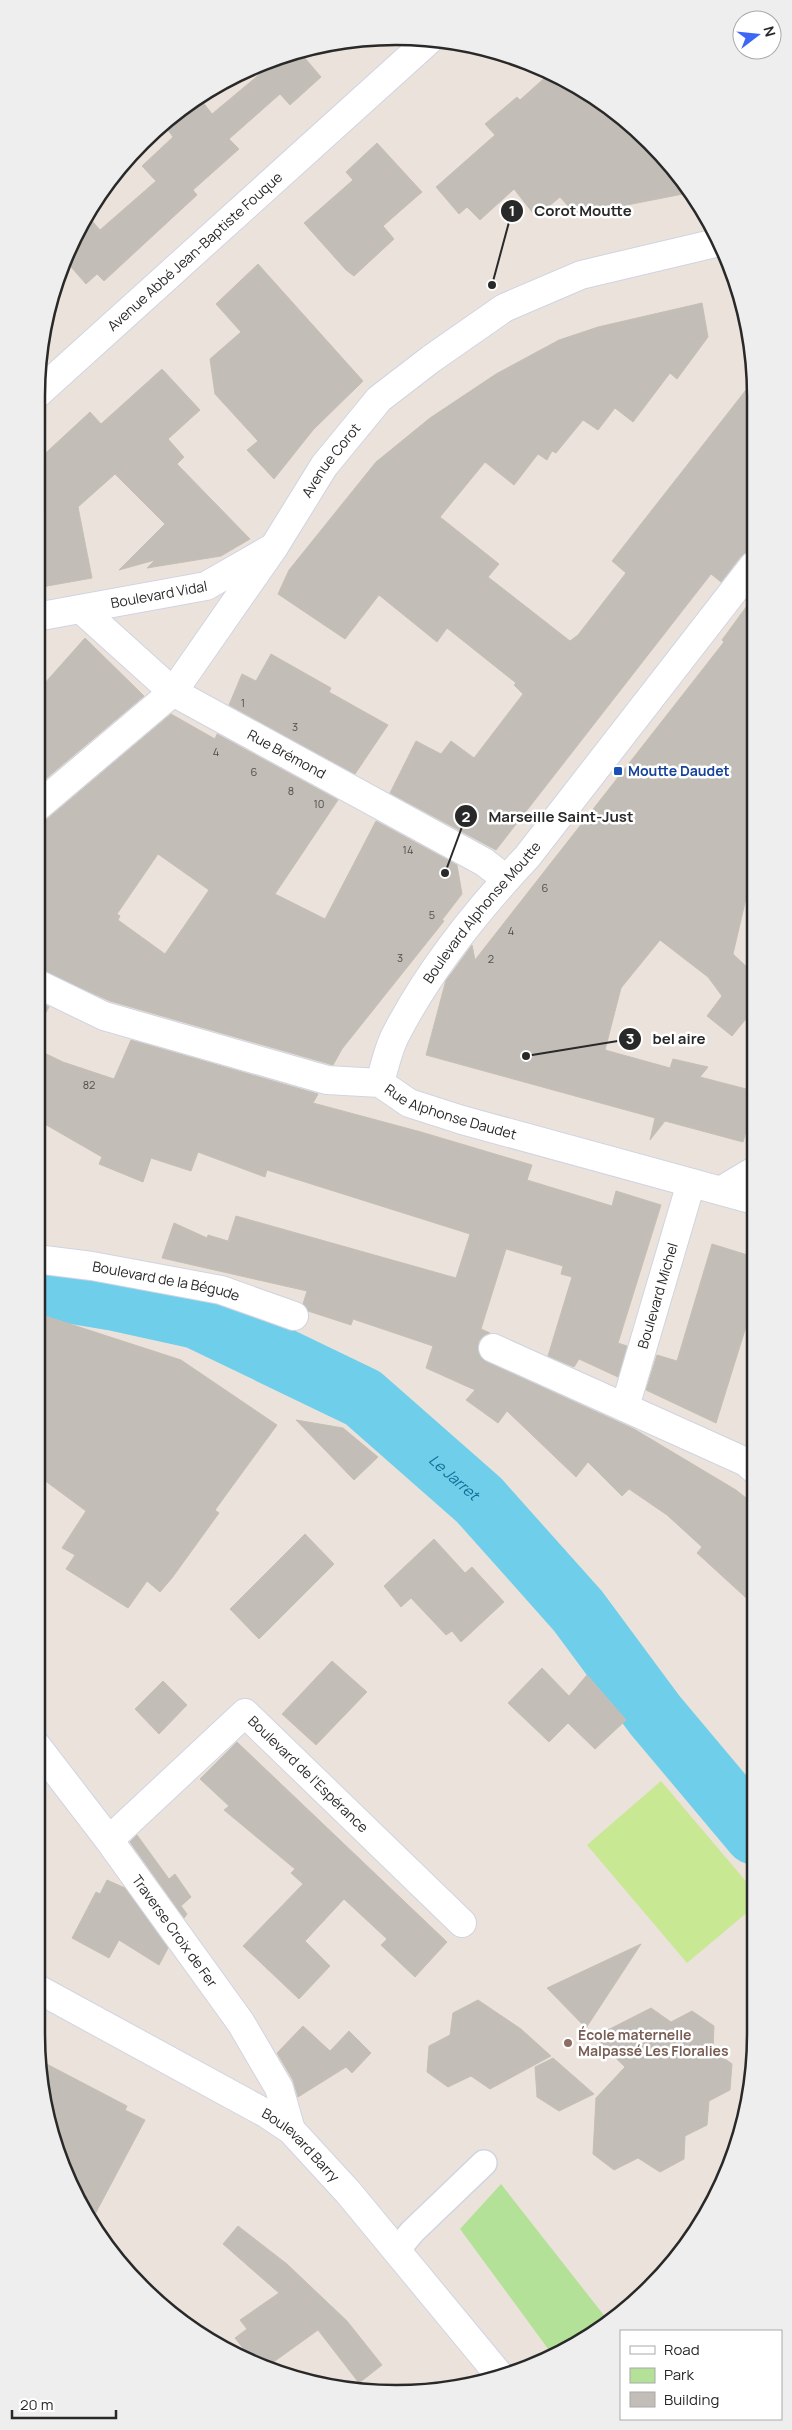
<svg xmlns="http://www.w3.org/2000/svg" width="792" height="2430" font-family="Manrope,sans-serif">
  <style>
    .green { fill: #b4e198 }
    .pitch { fill: #c8e894 }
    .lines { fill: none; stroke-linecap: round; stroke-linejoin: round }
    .river { stroke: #6fcfeb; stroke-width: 62 }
    .building { fill: #c3bdb7; stroke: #c6bfb5; fill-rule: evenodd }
    .pedestrian-casing { stroke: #d0d4e2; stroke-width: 28 }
    .minor-casing { stroke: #d0d4e2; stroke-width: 30 }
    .tertiary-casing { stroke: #d0d4e2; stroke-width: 30 }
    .pedestrian { stroke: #fff; stroke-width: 25 }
    .minor { stroke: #fff; stroke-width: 28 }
    .tertiary { stroke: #fff; stroke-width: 28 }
    .transit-dot { fill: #1a4fb4; stroke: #fff; stroke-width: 2 }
    .education-dot { fill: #8d6e63; stroke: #fff; stroke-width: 2 }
    .labels { text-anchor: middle; stroke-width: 5; stroke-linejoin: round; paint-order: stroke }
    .number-label { font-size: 11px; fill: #504e4c }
    .street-label { font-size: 14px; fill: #292929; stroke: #fff }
    .transit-label { font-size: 14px; font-weight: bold; fill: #164399; stroke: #fff; text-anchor: start }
    .education-label { font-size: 14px; font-weight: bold; fill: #785e54; stroke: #fff; text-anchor: start }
    .water-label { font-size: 15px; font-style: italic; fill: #106d96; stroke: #fff }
    .rim { fill: none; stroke: #292929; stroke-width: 2.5 }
    .leader { fill: none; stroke: #292929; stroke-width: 2 }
    .callout-dot { fill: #292929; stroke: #fff; stroke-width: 2 }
    .mark-label { font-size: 15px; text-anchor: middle; font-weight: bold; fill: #fff }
    .callout-label { font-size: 15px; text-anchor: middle; font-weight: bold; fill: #292929; stroke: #fff; stroke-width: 5; stroke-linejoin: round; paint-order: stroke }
  </style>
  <rect width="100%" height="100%" fill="#ebe3db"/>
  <path class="green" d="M501 2184 610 2323 554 2357 460 2229Z"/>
  <path class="pitch" d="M661 1781 755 1892 756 1905 687 1963 587 1845Z"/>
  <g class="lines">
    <path class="river" id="s1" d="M36 1287 115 1300 197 1318 363 1398 479 1500 578 1611 655 1715 755 1834"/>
  </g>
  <path class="building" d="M299 51 321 77 290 105 280 94 229 139 239 149 193 190 197 195 104 281 97 274 86 284 64 259 87 215 100 230 156 181 142 166 173 137 168 130 202 101 212 114 261 73 254 66Z
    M549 74 576 84 650 141 688 193 576 215 560 197 536 217 514 189 480 220 467 207 459 214 436 187 495 135 485 124 517 97 520 100Z
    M377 143 422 192 383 226 394 239 354 276 346 270 304 223 353 180 346 172Z
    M258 264 363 381 313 430 274 479 247 450 258 441 215 394 210 359 241 332 216 304Z
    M702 303 708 337 677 379 670 373 633 422 615 408 598 430 583 420 556 453 552 451 547 460 538 454 514 485 485 462 440 517 499 564 488 577 570 641 578 635 626 573 612 561 753 381V551L741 556 721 582 711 574 496 850 390 793 416 741 441 754 451 741 474 758 523 694 514 685 516 683 447 628 437 642 379 595 345 639 278 594 289 570 376 462 430 418 496 374 559 340 598 327Z
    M162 369 200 410 168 439 184 457 177 464 250 539 221 556 147 568 155 560 119 570 165 524 115 474 78 507 92 578 36 588V462L90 412 101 424Z
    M753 591 754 864 733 954 749 969 754 1009 732 1036 707 1016 722 996 708 977 660 940 621 988 605 1050 670 1068 673 1059 708 1067 700 1077 754 1091V1104L743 1142 665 1121 650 1140 655 1118 426 1055 446 980 451 974 472 945 475 960 482 951 724 642 722 640 749 603 746 601Z
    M85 638 144 696 36 787V693Z
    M271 654 331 688 329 692 388 725 355 774 229 705 242 674 256 681Z
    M171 714 215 739 217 734 338 800 275 894 325 919 376 821 457 865 462 894 442 920 444 921 342 1049 333 1065 110 1001 36 968V823L46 820ZM158 854 209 890 165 954 118 920 120 916 117 914Z
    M36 1000 49 1007 36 1030Z
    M131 1040 318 1094 313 1103 421 1132 532 1165 527 1180 612 1206 616 1191 661 1205 618 1343 627 1346 618 1377 579 1359 574 1367 548 1356 572 1277 561 1274 563 1266 506 1249 481 1329 490 1333 484 1336 479 1341 478 1350 481 1357 487 1362 634 1429 736 1490 755 1505V1606L697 1553 702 1547 667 1515 629 1489 622 1496 588 1462 576 1477 507 1411 498 1423 466 1400 475 1390 426 1368 433 1346 353 1319 351 1325 308 1311 303 1304 307 1291 162 1258 174 1223 207 1238 208 1235 228 1241 236 1216 456 1278 470 1234 267 1170 265 1177 198 1152 191 1171 151 1158 143 1182 99 1164 102 1157 36 1119V1049L63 1062 114 1079Z
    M712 1244 754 1257V1301L716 1423 646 1390 657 1355 677 1361Z
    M36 1313 181 1360 277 1425 215 1510 219 1513 172 1578 160 1592 147 1581 128 1608 66 1569 75 1555 62 1548 86 1511 36 1474Z
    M296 1420 343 1428 378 1457 354 1480Z
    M305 1534 334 1564 259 1639 230 1609Z
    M434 1539 465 1573 472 1567 504 1602 461 1642 452 1631 446 1635 411 1598 401 1607 384 1586Z
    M332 1661 367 1692 316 1745 282 1714Z
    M542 1668 569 1696 587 1675 626 1720 595 1749 568 1723 549 1742 508 1703Z
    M163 1681 187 1705 159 1734 135 1709Z
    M237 1742 447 1942 415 1977 381 1945 387 1939 344 1899 305 1941 330 1966 299 1999 243 1946 303 1884 291 1873 295 1869 224 1810 229 1806 200 1779Z
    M137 1835 169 1879 175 1874 191 1897 181 1906 187 1914 184 1918 130 1842Z
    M107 1880 125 1888 168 1948 159 1965 119 1940 109 1958 72 1938 96 1892 100 1894Z
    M641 1944 586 2028 547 1988Z
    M478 2000 521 2029 551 2056 490 2089 471 2076 448 2087 427 2072 429 2046 450 2035 453 2013Z
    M651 2008 671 2022 692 2011 714 2026 713 2050 732 2064 730 2090 709 2101 707 2125 685 2136 684 2159 660 2172 638 2158 614 2170 593 2154 596 2098 625 2067 594 2037Z
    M303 2026 330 2051 349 2031 371 2053 352 2073 346 2067 298 2097 293 2080 277 2053Z
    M553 2058 594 2094 559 2111 537 2097 535 2067Z
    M39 2060 127 2106 125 2110 145 2120 93 2218 64 2171 43 2104Z
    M238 2226 287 2264 347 2321 382 2365 359 2383 318 2330 268 2366 253 2361 235 2338 247 2329 240 2320 279 2293 223 2244Z"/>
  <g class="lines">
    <g class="pedestrian-casing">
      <path id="pedestrian" d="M398 2249 412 2232 484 2163"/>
    </g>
    <g class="minor-casing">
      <g id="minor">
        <path id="s2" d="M36 395 429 40"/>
        <path d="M36 808 173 692 274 547"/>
        <path d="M722 1190 754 1171"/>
        <path id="s3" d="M36 1259 92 1266 221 1290 294 1316"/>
        <path d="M493 1348 746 1462 755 1470"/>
        <path id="s4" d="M625 1407 691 1183"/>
        <path id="s5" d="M36 1745 109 1840 241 2023 279 2088 291 2130"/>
        <path id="s6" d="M109 1840 245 1713 462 1923"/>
        <path id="s7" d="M36 1988 267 2114 291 2130 348 2192 501 2377"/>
      </g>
    </g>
    <g class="tertiary-casing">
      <g id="tertiary">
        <path id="s8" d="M82 610 173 692 484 862 506 879"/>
        <path id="s9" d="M36 617 206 586 274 547 324 466 379 399 431 359 504 308 581 275 720 242"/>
        <path id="s10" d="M36 983 104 1016 327 1080 380 1083 409 1103 462 1120 754 1200"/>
        <path id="s11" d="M380 1083C384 1068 388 1050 395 1036 428 971 477 910 527 857L753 566"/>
      </g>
    </g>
    <use href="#pedestrian" class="pedestrian"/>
    <use href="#minor" class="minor"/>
    <use href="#tertiary" class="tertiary"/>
  </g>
  <rect class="transit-dot" x="613" y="766" width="10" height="10" rx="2.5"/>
  <circle class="education-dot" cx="568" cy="2043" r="5"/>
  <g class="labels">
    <g class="number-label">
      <text x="243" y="707">1</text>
      <text x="295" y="731">3</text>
      <text x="216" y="756">4</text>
      <text x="254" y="776">6</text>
      <text x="291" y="795">8</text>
      <text x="319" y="808">10</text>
      <text x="408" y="854">14</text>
      <text x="545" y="892">6</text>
      <text x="432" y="919">5</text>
      <text x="511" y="935">4</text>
      <text x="400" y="962">3</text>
      <text x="491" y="963">2</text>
      <text x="89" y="1089">82</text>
    </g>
    <g class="street-label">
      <text dy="5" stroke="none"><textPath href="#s2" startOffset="214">Avenue Abbé Jean-Baptiste Fouque</textPath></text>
      <text dy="5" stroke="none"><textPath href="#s9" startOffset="355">Avenue Corot</textPath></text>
      <text dy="5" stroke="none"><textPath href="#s9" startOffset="125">Boulevard Vidal</textPath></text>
      <text dy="5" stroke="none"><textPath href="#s8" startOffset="252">Rue Brémond</textPath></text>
      <text dy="5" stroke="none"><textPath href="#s11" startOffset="201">Boulevard Alphonse Moutte</textPath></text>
      <text dy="5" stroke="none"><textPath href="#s10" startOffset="438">Rue Alphonse Daudet</textPath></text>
      <text dy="5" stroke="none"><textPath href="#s3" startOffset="132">Boulevard de la Bégude</textPath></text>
      <text dy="5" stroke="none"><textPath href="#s4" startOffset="116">Boulevard Michel</textPath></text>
      <text dy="5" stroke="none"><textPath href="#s6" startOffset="274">Boulevard de l'Espérance</textPath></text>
      <text dy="5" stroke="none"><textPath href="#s5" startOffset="232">Traverse Croix de Fer</textPath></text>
      <text dy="5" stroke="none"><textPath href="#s7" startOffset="309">Boulevard Barry</textPath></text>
    </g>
    <g class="transit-label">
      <text x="628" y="776">Moutte Daudet</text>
    </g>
    <g class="education-label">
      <text x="578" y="2040">École maternelle<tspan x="578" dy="16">Malpassé Les Floralies</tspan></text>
    </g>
    <g class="water-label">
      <text dy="5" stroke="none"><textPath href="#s1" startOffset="469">Le Jarret</textPath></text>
    </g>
  </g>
  <path d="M0 0H792V2430H0ZM396 45H396A351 351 0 0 1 747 396V2034A351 351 0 0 1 396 2385H396A351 351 0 0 1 45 2034V396A351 351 0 0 1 396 45Z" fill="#eee" fill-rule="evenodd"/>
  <path class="rim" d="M396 45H396A351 351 0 0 1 747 396V2034A351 351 0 0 1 396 2385H396A351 351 0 0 1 45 2034V396A351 351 0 0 1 396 45Z"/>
  <path class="leader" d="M492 285L512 211M445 873L466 816M526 1056L630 1039"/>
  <g class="callout-dot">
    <circle cx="492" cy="285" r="5"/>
    <circle cx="445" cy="873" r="5"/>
    <circle cx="526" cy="1056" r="5"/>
    <circle cx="512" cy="211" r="12"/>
    <circle cx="466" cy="816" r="12"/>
    <circle cx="630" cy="1039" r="12"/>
  </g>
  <g class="mark-label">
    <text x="512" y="216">1</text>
    <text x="466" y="822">2</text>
    <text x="630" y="1044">3</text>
  </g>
  <g class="callout-label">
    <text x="583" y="216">Corot Moutte</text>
    <text x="561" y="822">Marseille Saint-Just</text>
    <text x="679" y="1044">bel aire</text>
  </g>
  <rect x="620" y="2330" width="162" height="90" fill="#ffffff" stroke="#a9a9a9"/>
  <rect x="630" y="2346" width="25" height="8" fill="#ffffff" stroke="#a9a9a9"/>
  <text x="664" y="2355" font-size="15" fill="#292929">Road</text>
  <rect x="630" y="2368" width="25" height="15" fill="#b4e198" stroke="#a9a9a9"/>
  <text x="664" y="2380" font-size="15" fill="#292929">Park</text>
  <rect x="630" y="2392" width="25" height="15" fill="#c3bdb7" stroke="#a9a9a9"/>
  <text x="664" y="2405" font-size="15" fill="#292929">Building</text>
  <g transform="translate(757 35) rotate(74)"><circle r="24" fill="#ffffff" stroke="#a9a9a9"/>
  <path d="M0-4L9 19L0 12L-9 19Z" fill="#3d67f5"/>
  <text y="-8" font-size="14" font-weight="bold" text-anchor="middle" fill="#292929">N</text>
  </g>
  <path d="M12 2410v8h104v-8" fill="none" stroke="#292929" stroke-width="2.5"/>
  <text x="20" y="2410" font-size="15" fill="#292929" stroke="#ffffff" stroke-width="4" paint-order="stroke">20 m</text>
</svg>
